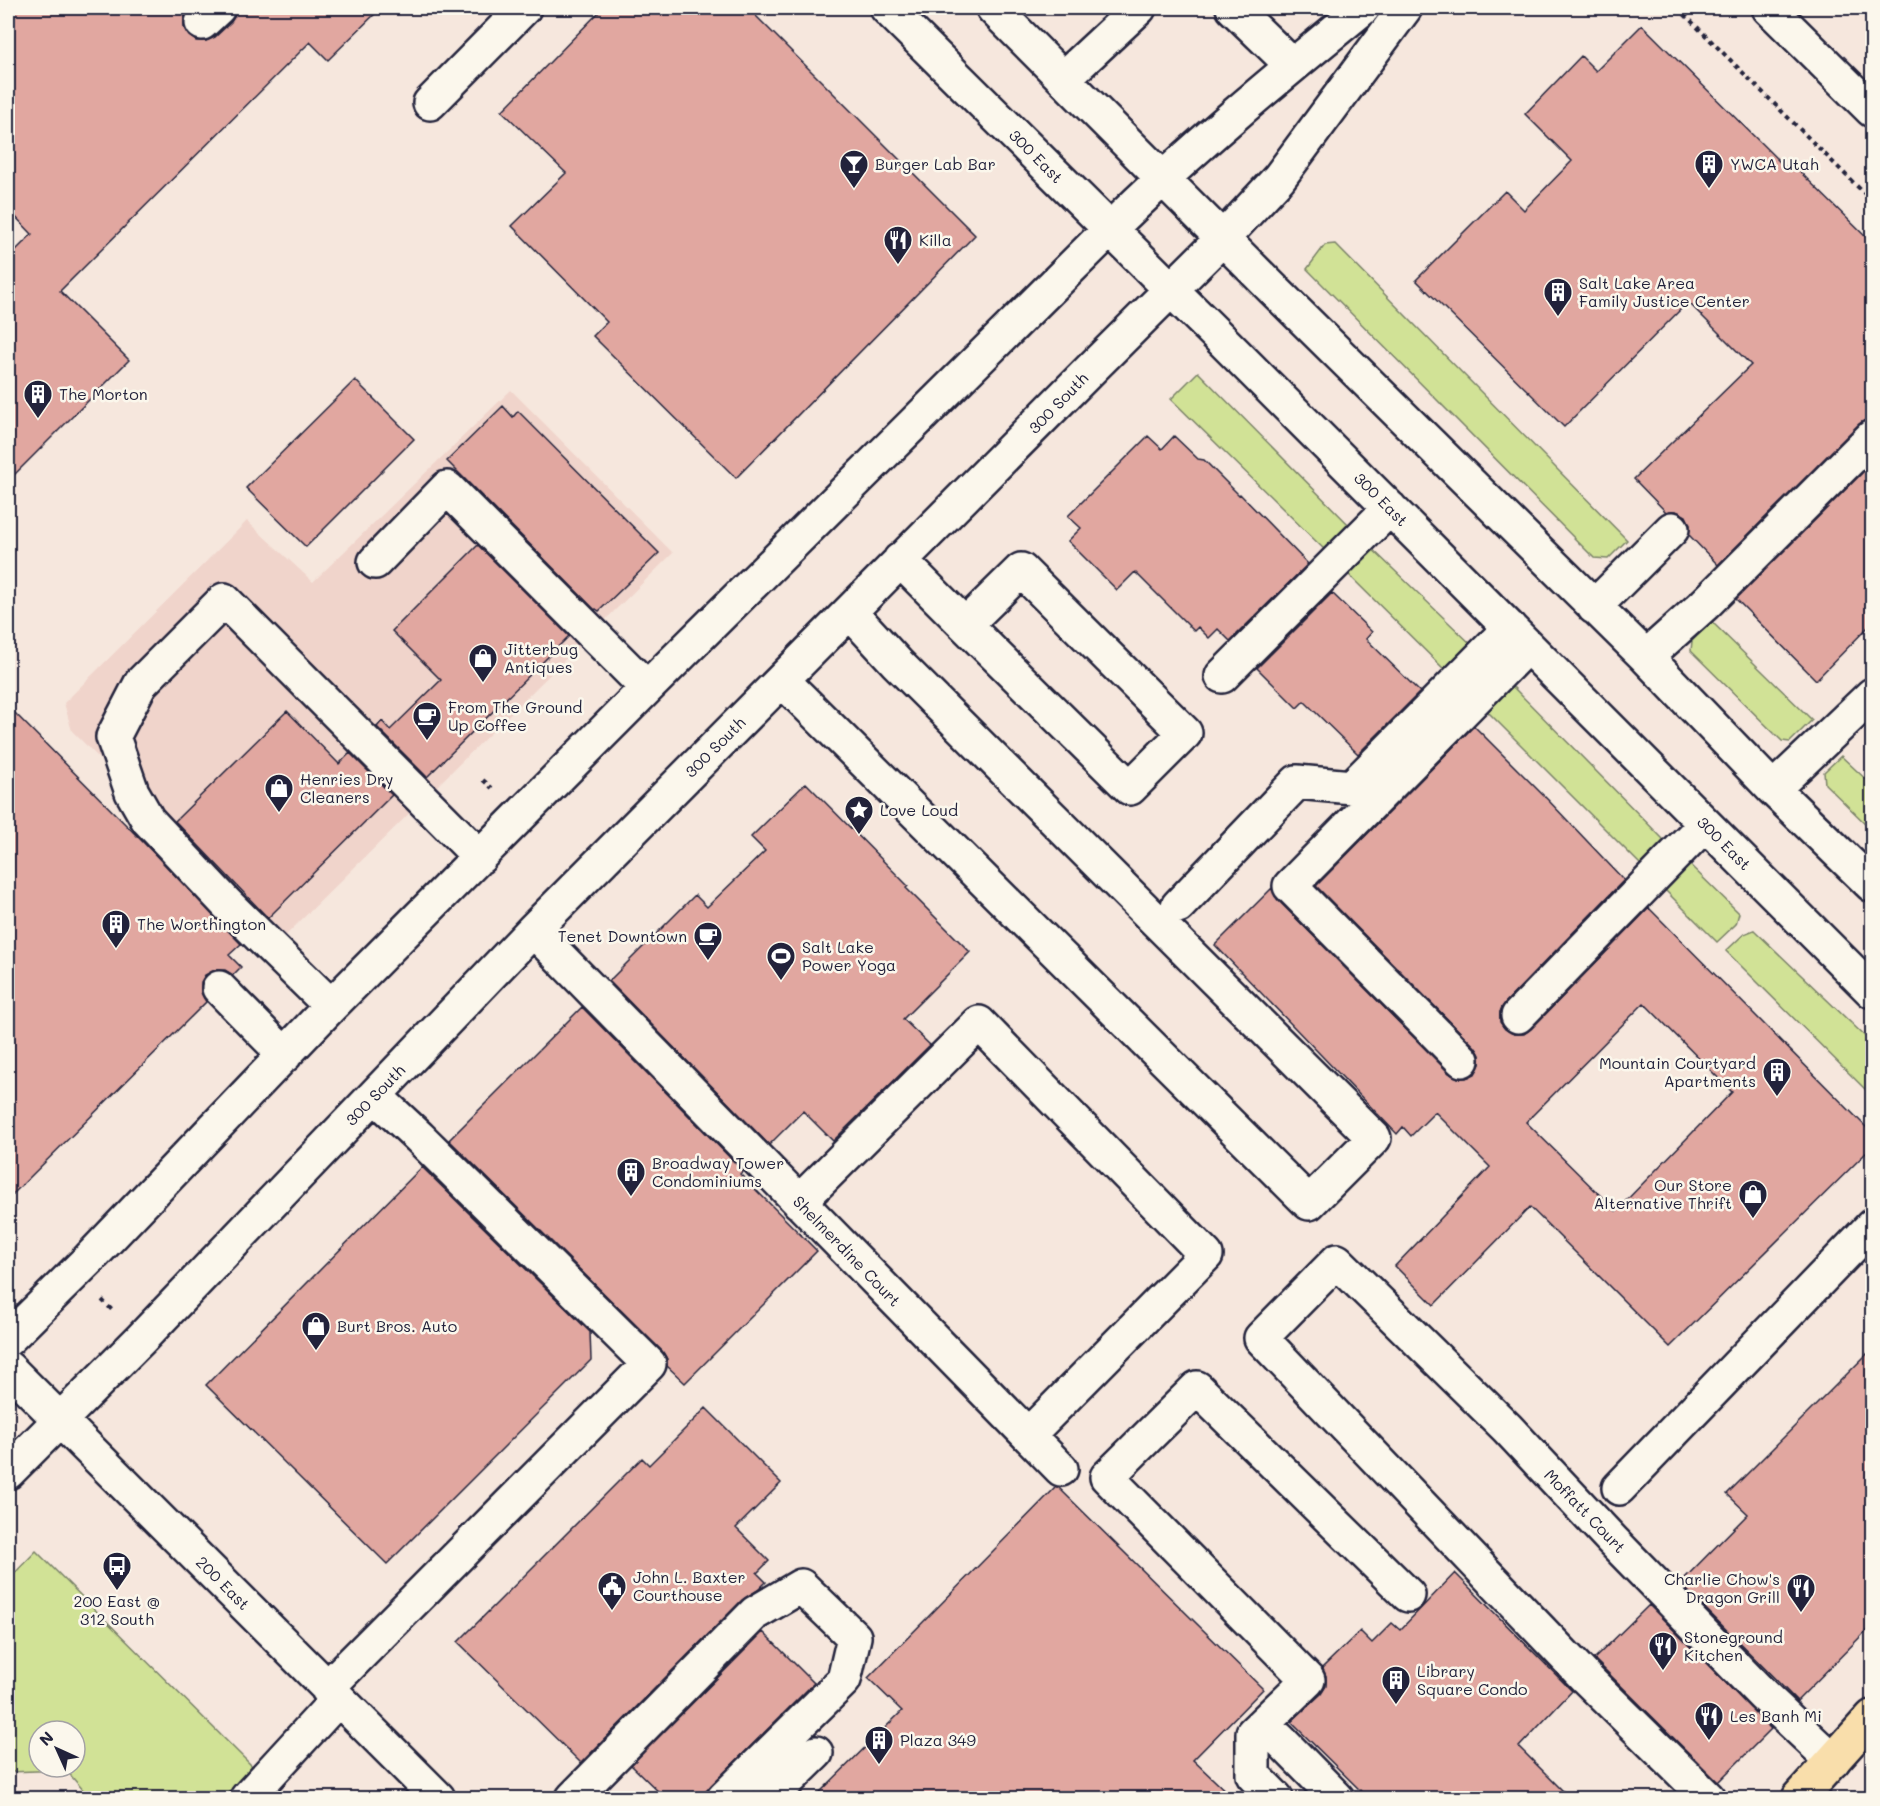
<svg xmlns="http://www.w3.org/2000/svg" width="1880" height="1806" font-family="Mali,sans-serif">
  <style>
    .built { fill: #f0d4cb }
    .green { fill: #d1e296; stroke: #7a8268; stroke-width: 1.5; fill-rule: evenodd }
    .building { fill: #e1a7a0; stroke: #22223b; stroke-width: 1.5; fill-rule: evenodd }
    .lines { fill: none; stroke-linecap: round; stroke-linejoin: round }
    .minor-casing { stroke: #22223b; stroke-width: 38 }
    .major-casing { stroke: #22223b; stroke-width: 38 }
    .path { stroke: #22223b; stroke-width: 4; stroke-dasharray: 4.5 4.5; stroke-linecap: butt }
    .minor { stroke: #fbf7ec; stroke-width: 33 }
    .major { stroke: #f9deab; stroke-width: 33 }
    .tram { stroke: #22223b; stroke-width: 1.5 }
    .labels { text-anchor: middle; stroke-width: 5; stroke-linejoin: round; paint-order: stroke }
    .street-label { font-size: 16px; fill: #22223b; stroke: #fbf7ec }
    .poi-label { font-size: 16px; fill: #22223b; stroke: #fbf7ec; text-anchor: start }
  </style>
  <rect width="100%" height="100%" fill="#f6e7dd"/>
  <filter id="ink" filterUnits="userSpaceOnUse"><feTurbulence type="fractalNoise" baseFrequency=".0167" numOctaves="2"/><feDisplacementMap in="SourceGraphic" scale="12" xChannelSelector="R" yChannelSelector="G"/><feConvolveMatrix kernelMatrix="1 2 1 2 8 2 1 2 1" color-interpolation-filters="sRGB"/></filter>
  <g filter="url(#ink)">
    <path class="built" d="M511 390 673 553 281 940 72 731 64 703 247 521 313 582Z"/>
    <path class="green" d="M1335 244 1627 540 1608 559 1594 558 1307 269 1325 245Z
      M1198 372 1353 529 1329 554 1171 399Z
      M1365 542 1473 646 1452 677 1340 566Z
      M1711 621 1812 720 1790 742 1782 741 1691 651 1692 641Z
      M1506 687 1514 688 1664 840V852L1646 870 1484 708Z
      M1841 756 1872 785V830L1825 784 1824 772Z
      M1689 864 1739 913 1736 924 1717 942 1659 884 1678 865Z
      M1754 930 1872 1043V1096L1726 951 1744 934Z
      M36 1551 257 1771 229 1798H90L66 1770 8 1772V1580ZM39 1731H75V1767H39Z"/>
    <path class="building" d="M8 8H191L184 17V28L189 36 196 41H206L215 37 231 22 236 14V8H381L328 60 310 42 60 291 129 360 8 481V258L32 234 8 209Z
      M603 8H748L975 235 736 478 593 336 607 322 512 226 566 173 502 111Z
      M1642 25 1787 169 1792 164 1872 243V419H1867L1859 424 1718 565 1689 535 1690 525 1686 516 1676 511 1666 512 1634 479 1751 365 1688 302 1564 427 1416 280 1505 191 1524 210 1572 161 1525 114 1581 56 1596 71Z
      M355 380 414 439 306 547 246 488Z
      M503 406 513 417 518 411 659 553 599 611 596 609 595 610 447 461Z
      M1148 436 1162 449 1174 436 1198 459 1204 460 1239 495 1240 494 1308 564 1230 641 1218 629 1209 638 1198 627 1194 631 1135 572 1117 590 1068 541 1081 528 1068 516Z
      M1872 463V623L1816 680 1736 599Z
      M478 545 569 636 427 777 377 727 382 721 390 730 441 680 392 631Z
      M1332 593 1372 632 1366 639 1420 692 1358 754 1304 701 1297 708 1257 668Z
      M8 706 143 842 241 944 229 955 241 967 233 975 225 970H215L205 975 201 982V992L206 1002 8 1199Z
      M287 711 339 764 350 753 392 795 268 918 175 821Z
      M1474 726 1549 801 1624 880 1505 1003 1500 1012V1022L1505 1029 1514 1034H1524L1531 1029 1649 908 1872 1133V1147L1670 1347 1530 1207 1434 1305 1395 1266 1490 1167 1435 1112 1411 1136 1403 1127 1397 1134 1215 945 1272 888 1277 899 1449 1073 1458 1078H1466L1475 1074 1480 1064V1055L1475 1047 1316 886ZM1644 1003 1732 1092 1616 1211 1526 1122Z
      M806 783 908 886 906 888 970 952 903 1019 930 1045 833 1141 803 1111 769 1145 609 981 695 895 707 907 765 851 751 837Z
      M582 1007 743 1171 740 1174 817 1251 685 1383 667 1366V1359L662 1351 449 1140Z
      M422 1167 590 1332 591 1360 387 1564 206 1385Z
      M1872 1349V1625L1797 1701 1680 1583 1748 1514 1727 1494Z
      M706 1408 781 1483 736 1528 769 1561 757 1573 766 1582 758 1590 742 1600 581 1763 458 1642 642 1458 649 1465Z
      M1056 1487H1058L1263 1689 1193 1760 1233 1798H814L902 1711 868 1678Z
      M1455 1573 1572 1691 1519 1747 1570 1798H1368L1291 1722 1321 1694 1326 1686V1676L1322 1668 1360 1631 1372 1643 1392 1623 1400 1630Z
      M1649 1605 1771 1729 1718 1782 1594 1659Z
      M763 1632 814 1683 699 1798H665L631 1765Z"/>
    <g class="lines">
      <g class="minor-casing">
        <path id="minor" d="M887 8 1222 340 1872 991
          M993 8 1273 289 1646 657 1773 789 1872 885
          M1233 8 1292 65
          M1769 8 1872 110
          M202 23 218 8
          M1064 78 1139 8
          M430 103 524 8
          M900 560 965 625 1130 788 1185 733 1021 570 965 625
          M375 562 447 488 647 688
          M1594 607 1672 529
          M1646 657 1705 604 1872 437
          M1222 676 1390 508
          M782 680 1309 1203 1374 1138 897 663 850 612
          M1773 789 1872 695
          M1178 906 1297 782 1352 787 1510 628
          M533 930 1061 1469
          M219 988 285 1055
          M331 1006 227 904 148 820 132 792 113 737 141 683 224 600 480 857
          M1518 1016 1705 824
          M1462 1060 1290 886 1527 646
          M799 1202 979 1023 1206 1255 1028 1435
          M8 1339 89 1259 331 1006 647 688 1110 229C1190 150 1276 79 1363 8
          M8 1368 438 1798
          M8 1472 141 1339 533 930 1094 366 1223 238 1279 178 1405 8
          M1619 1488 1872 1226
          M327 1688 649 1364 419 1137 375 1096
          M1279 1739 1337 1798
          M247 1798 338 1699
          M573 1798 755 1613 801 1586 854 1637 844 1680 724 1798
          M770 1798 816 1753
          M1276 1798 1253 1775V1733L1308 1680 1107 1477 1197 1388 1408 1595
          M1708 1798 1586 1678 1261 1338 1337 1261 1507 1428 1612 1540 1763 1695 1833 1761"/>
      </g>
      <g class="major-casing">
        <path id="major" d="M1799 1798 1872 1717"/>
      </g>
      <path class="path" d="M1678 8 1872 201
        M483 780 492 788
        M102 1300 114 1312"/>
      <use href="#minor" class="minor"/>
      <use href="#major" class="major"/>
      <path class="tram" d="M1865 1798 1872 1790"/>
    </g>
  </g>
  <defs>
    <g id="bar-pin" transform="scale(1.5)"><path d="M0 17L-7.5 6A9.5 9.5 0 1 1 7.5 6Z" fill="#22223b" stroke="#fbf7ec"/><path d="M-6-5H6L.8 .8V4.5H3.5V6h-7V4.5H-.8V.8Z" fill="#fff"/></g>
    <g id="building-pin" transform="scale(1.5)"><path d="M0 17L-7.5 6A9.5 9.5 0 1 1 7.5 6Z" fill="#22223b" stroke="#fbf7ec"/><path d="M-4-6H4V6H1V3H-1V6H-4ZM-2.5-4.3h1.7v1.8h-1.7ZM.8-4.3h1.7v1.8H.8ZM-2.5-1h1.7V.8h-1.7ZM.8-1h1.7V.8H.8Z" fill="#fff"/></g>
    <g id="restaurant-pin" transform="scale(1.5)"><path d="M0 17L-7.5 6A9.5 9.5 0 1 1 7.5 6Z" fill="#22223b" stroke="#fbf7ec"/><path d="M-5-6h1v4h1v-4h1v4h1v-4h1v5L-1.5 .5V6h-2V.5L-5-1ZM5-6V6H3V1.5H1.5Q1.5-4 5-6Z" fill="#fff"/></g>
    <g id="shop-pin" transform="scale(1.5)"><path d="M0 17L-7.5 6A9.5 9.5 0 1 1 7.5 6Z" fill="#22223b" stroke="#fbf7ec"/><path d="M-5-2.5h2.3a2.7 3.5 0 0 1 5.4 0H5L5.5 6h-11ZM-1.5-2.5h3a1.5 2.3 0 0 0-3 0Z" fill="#fff"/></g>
    <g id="cafe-pin" transform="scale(1.5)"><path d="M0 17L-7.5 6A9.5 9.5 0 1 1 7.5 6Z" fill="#22223b" stroke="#fbf7ec"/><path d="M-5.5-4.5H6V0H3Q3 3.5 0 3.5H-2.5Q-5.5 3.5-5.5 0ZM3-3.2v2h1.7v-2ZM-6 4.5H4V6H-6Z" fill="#fff"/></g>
    <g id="sight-pin" transform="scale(1.5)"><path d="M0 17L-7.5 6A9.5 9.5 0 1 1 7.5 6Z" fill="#22223b" stroke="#fbf7ec"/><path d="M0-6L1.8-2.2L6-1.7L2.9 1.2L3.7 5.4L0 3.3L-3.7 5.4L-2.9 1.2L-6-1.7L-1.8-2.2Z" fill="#fff"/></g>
    <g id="stadium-pin" transform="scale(1.5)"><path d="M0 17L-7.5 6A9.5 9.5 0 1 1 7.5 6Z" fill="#22223b" stroke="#fbf7ec"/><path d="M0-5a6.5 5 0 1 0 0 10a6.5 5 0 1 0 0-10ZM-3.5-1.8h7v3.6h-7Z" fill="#fff"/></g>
    <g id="bus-pin" transform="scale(1.5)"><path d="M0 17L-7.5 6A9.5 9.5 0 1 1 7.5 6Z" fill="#22223b" stroke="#fbf7ec"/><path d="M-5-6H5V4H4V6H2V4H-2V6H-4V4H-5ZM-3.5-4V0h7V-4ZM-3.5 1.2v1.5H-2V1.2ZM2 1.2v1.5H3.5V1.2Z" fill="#fff"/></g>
    <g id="civic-pin" transform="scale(1.5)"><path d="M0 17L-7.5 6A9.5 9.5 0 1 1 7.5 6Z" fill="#22223b" stroke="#fbf7ec"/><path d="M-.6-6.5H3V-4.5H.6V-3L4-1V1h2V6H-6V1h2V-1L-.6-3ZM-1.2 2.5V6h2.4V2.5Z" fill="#fff"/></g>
  </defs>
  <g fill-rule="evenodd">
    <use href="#bar-pin" x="854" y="164"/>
    <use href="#building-pin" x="1709" y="164"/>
    <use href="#restaurant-pin" x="898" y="240"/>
    <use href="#building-pin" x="1558" y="292"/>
    <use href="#building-pin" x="38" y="394"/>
    <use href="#shop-pin" x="483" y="658"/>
    <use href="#cafe-pin" x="427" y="716"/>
    <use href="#shop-pin" x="279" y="788"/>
    <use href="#sight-pin" x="859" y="810"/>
    <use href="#building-pin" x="116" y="924"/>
    <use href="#cafe-pin" x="708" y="936"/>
    <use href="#stadium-pin" x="781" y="956"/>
    <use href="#building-pin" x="1777" y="1072"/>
    <use href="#building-pin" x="631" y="1172"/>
    <use href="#shop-pin" x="1753" y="1194"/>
    <use href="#shop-pin" x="316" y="1326"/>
    <use href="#bus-pin" x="117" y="1566"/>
    <use href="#civic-pin" x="612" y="1586"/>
    <use href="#restaurant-pin" x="1801" y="1588"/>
    <use href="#restaurant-pin" x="1663" y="1646"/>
    <use href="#building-pin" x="1396" y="1680"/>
    <use href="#restaurant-pin" x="1709" y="1716"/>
    <use href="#building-pin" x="879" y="1740"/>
  </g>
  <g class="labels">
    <g class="street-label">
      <text transform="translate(1036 156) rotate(45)" y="6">300 East</text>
      <text transform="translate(1058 403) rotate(-46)" y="6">300 South</text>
      <text transform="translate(1381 499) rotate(45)" y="6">300 East</text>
      <text transform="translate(715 747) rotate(-45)" y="6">300 South</text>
      <text transform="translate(1724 843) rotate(45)" y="6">300 East</text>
      <text transform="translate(375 1095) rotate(-46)" y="6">300 South</text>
      <text transform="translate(847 1251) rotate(46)" y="6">Shelmerdine Court</text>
      <text transform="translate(1585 1511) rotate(46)" y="6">Moffatt Court</text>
      <text transform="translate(223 1583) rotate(45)" y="6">200 East</text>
    </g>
    <g class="poi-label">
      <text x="875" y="170">Burger Lab Bar</text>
      <text x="1730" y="170">YWCA Utah</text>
      <text x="919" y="246">Killa</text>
      <text x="1579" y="289">Salt Lake Area<tspan x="1579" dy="18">Family Justice Center</tspan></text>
      <text x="59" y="400">The Morton</text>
      <text x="504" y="655">Jitterbug<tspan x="504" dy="18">Antiques</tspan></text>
      <text x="448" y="713">From The Ground<tspan x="448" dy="18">Up Coffee</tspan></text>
      <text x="300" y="785">Henries Dry<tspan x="300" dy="18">Cleaners</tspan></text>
      <text x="880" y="816">Love Loud</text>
      <text x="137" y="930">The Worthington</text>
      <text x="687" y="942" text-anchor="end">Tenet Downtown</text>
      <text x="802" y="953">Salt Lake<tspan x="802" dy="18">Power Yoga</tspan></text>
      <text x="1756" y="1069" text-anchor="end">Mountain Courtyard<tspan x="1756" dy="18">Apartments</tspan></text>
      <text x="652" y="1169">Broadway Tower<tspan x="652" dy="18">Condominiums</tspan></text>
      <text x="1732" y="1191" text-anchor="end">Our Store<tspan x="1732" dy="18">Alternative Thrift</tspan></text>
      <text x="337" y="1332">Burt Bros. Auto</text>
      <text x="633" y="1583">John L. Baxter<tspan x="633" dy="18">Courthouse</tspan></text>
      <text x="1780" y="1585" text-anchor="end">Charlie Chow's<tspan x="1780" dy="18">Dragon Grill</tspan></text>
      <text x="117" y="1607" text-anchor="middle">200 East @<tspan x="117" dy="18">312 South</tspan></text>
      <text x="1684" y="1643">Stoneground<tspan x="1684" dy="18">Kitchen</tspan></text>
      <text x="1417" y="1677">Library<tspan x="1417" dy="18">Square Condo</tspan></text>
      <text x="1730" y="1722">Les Banh Mi</text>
      <text x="900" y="1746">Plaza 349</text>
    </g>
  </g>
  <rect width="1880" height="1806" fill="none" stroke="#fbf7ec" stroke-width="30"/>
  <rect x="15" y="15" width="1850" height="1776" fill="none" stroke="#22223b" stroke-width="2" filter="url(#ink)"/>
  <g transform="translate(57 1749) rotate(315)"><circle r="28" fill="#fbf7ec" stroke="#a4a2a5" stroke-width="1.5"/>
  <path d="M0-4.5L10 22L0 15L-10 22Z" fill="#22223b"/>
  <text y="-9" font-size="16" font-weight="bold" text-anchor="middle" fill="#22223b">N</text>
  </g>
</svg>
